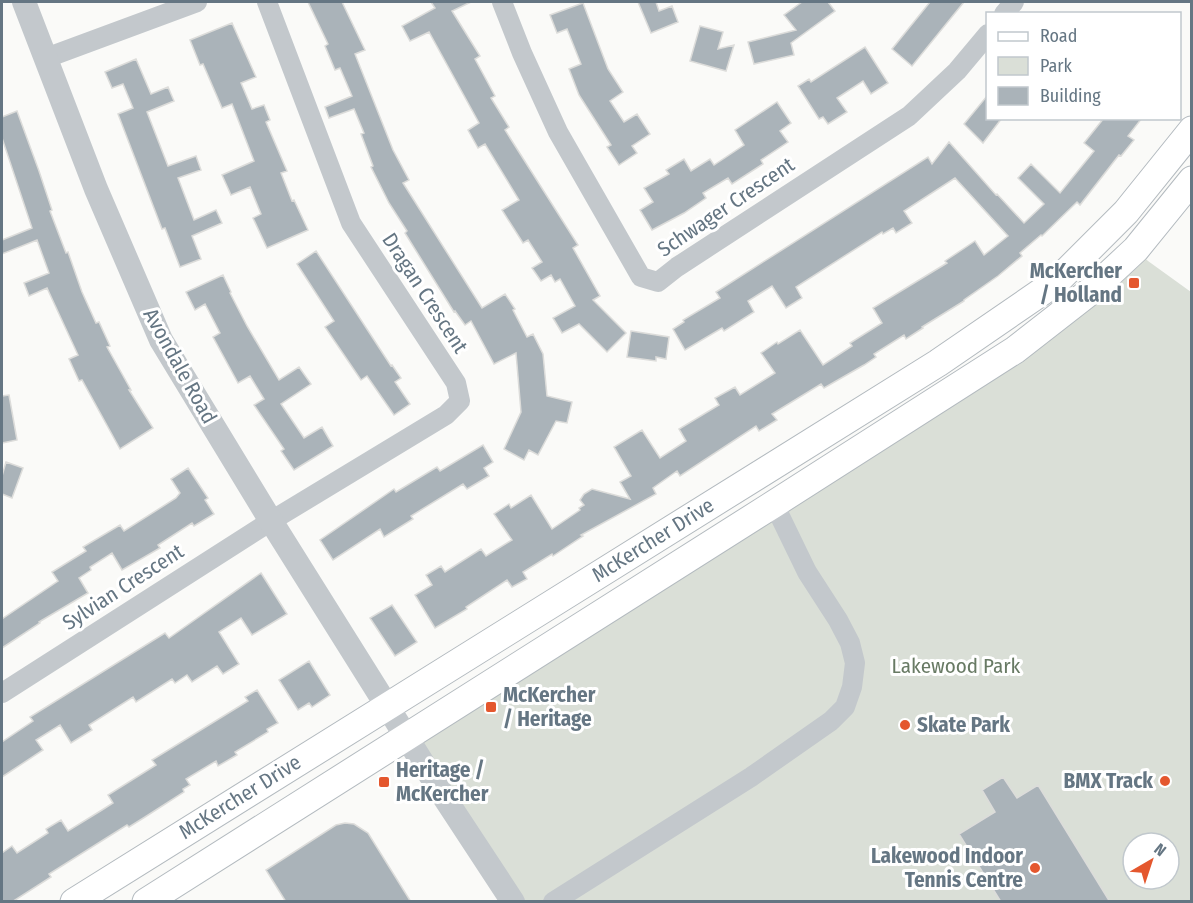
<svg xmlns="http://www.w3.org/2000/svg" width="1193" height="903" font-family="'Fira Sans Condensed',sans-serif">
  <style>
    .green { fill: #dadfd7; fill-rule: evenodd }
    .building { fill: #aab3b9; stroke: #dcdcda; stroke-width: 1.5 }
    .lines { fill: none; stroke-linecap: round; stroke-linejoin: round }
    .secondary-casing { stroke: #b3babf; stroke-width: 29 }
    .minor { stroke: #c3c8cc; stroke-width: 20 }
    .tertiary { stroke: #c3c8cc; stroke-width: 24 }
    .secondary { stroke: #fff; stroke-width: 27 }
    .poi-dot { fill: #e4572e; stroke: #fff; stroke-width: 2 }
    .labels { text-anchor: middle; stroke-width: 6; stroke-linejoin: round; paint-order: stroke }
    .street-label { font-size: 21px; fill: #657683; stroke: #fff }
    .poi-label { font-size: 21px; font-weight: bold; fill: #657683; stroke: #fff; text-anchor: end }
    .park-label { font-size: 21px; fill: #687a64; stroke: #fff }
  </style>
  <rect width="100%" height="100%" fill="#fafaf8"/>
  <path class="green" d="M1136 249 1148 261 1191 292V901H513L407 737 1015 350ZM1133 843H1169V879H1133Z"/>
  <path class="building" d="M308 2H342L365 50 355 54 393 150 409 180 403 183 482 308 505 294 515 309 513 310 527 337 533 334 543 354 547 396 572 402 567 423 556 421 538 455 529 450 524 460 504 449 521 412 516 353 494 364 471 321 465 325 455 311 454 312 405 233 407 231 389 203 371 167 373 166 361 134 364 133 354 109 329 118 325 107 352 96 340 68 335 70 325 46 328 44Z
    M431 2H471L452 11 480 56 475 59 495 96 491 98 509 127 505 130 578 245 573 248 600 296 593 300 626 333 607 352 579 324 562 333 553 318 575 306 560 279 555 282 551 275 541 281 532 268 542 262 528 240 523 243 502 210 519 200 485 144 478 148 468 130 479 123 429 32 410 41 402 26 435 8Z
    M638 2H656L659 11 672 6 678 22 651 33Z
    M802 2H828L835 11 791 43 794 55 754 64 748 42 796 30 784 15Z
    M930 2H964L912 66 892 49Z
    M583 3 608 69 623 92 610 101 624 122 637 114 650 134 632 146 637 153 619 165 607 147 611 145 579 95 569 69 581 64 567 29 557 33 550 15Z
    M232 23 256 77 241 83 252 109 264 105 270 120 266 122 287 171 281 173 292 201 294 200 308 230 267 248 253 218 261 214 250 187 231 195 222 175 254 161 232 104 222 108 203 64 200 65 190 40Z
    M700 26 723 32 718 49 734 45 726 71 690 61Z
    M865 47 888 83 871 94 863 81 837 98 847 112 828 124 823 117 819 119 798 86 809 79 811 82Z
    M136 59 151 94 168 87 174 101 147 112 168 166 196 156 201 170 178 178 194 220 216 210 222 223 192 236 201 259 180 267 165 228 162 229 118 114 133 108 123 84 112 88 105 72Z
    M987 96V118H1002L983 143 964 124Z
    M777 102 791 123 780 131 788 142 761 160 763 164 732 184 728 178 703 193 706 198 684 213 652 230 640 210 653 202 644 188 669 174 666 170 684 159 691 171 710 159 714 165 744 145 735 130Z
    M17 111 39 171 52 210 50 211 66 253 68 252 82 292 96 323 99 322 110 346 107 347 131 390H129L153 428 120 449 82 380 79 381 69 359 78 355 47 288 29 296 24 283 49 273 37 240 2 254V240L32 228 2 138V117Z
    M1104 118H1142L1128 136 1134 140 1121 156 1119 155 1080 205 1077 202 1042 236 1041 235 1020 253 1022 256 998 276 964 300V301L922 327 923 328 906 339 904 335 874 354 876 357 864 365 824 388 821 384 772 414 777 420 759 431 756 426 680 476 677 471 653 488 656 494 581 535 583 536 553 556 552 554 523 572 527 579 512 587 507 580 466 607 467 609 435 628 415 595 432 585 426 575 441 566 445 572 481 549 486 556 512 540 494 514 509 504 511 508 531 495 552 529 580 510 579 508 584 505 580 500 584 494 592 489 630 499 620 482 631 476 614 447 642 430 660 458 686 441 679 429 719 405 715 398 735 387 740 395 775 373 761 353 777 342 778 344 800 330 823 365 852 346 850 343 882 323 873 308 947 263 945 261 975 241 984 255 1008 236 955 178 904 211 912 223 896 233 893 228 883 234 882 232 796 287 802 298 786 308 772 286 748 301 754 312 724 331 722 328 685 350 673 329 684 322 683 320 720 298 716 292 928 157 932 164 949 142 996 195 997 194 1024 223 1044 204 1018 178 1031 164 1060 193 1094 151 1084 143Z
    M316 251 391 366 392 365 401 378 395 382 410 404 394 415 367 376 361 380 325 327 334 321 297 264Z
    M223 275 231 292 230 293 247 326 279 380 299 367 311 384 281 404 304 438 322 427 333 446 294 470 281 451 284 449 254 405 264 399 250 376 238 383 213 337 220 333 205 304 195 310 186 292Z
    M631 331 669 337 666 359 656 357V361L627 357Z
    M9 395 17 440 2 443V396Z
    M483 445 493 462 484 468 489 476 467 489 463 484 411 516 413 519 384 537 380 529 333 560 320 540 394 489 396 492 437 467 440 471Z
    M6 462 23 468 12 498 2 494V476Z
    M188 468 208 498 205 500 214 514 194 526 192 523 158 545 160 548 122 570 112 553 90 567 91 570 79 578 88 593 39 622 40 623 2 648V619L58 581 52 572 86 551 83 547 120 525 124 531 176 498 180 493 171 479Z
    M261 573 287 614 252 635 241 618 219 632 239 664 223 674 217 666 192 682 187 675 175 683 172 679 136 702 133 697 89 725 92 730 71 743 60 725 36 740 43 750 2 777V742L33 721 30 717 165 633 169 638Z
    M392 605 417 642 395 656 370 618Z
    M309 661 330 695 312 707 309 703 298 710 279 680Z
    M257 690 278 723 267 729 268 732 235 752 237 755 218 766 216 761 186 779 190 785 183 789 184 792 145 817 129 827 127 825 49 874 51 877 12 902H2V853L12 846 17 853 48 833 46 829 61 820 68 831 102 810 113 803 108 795 156 765 152 760 248 701 245 697Z
    M1003 777 1017 798 1038 785 1110 902H1001L959 834 995 812 982 790Z
    M345 823 354 824 368 833 411 902H286L266 870 336 825Z"/>
  <g class="lines">
    <g class="secondary-casing">
      <path id="secondary" d="M74 902 938 363 1056 282 1126 212 1192 130
        M146 902 774 504 1015 350 1092 290 1136 249 1192 180"/>
    </g>
    <path class="minor" d="M502 2 522 53 558 132 641 277 658 282 677 267 909 116 957 71 988 34
      M1004 14 1014 2
      M46 58 197 2
      M2 693 271 521 446 415 460 401 456 383 351 223 267 2
      M553 902 751 777 831 721 845 707 852 687 855 663 850 643 838 620 807 572 774 504"/>
    <path class="tertiary" d="M24 2 96 189 161 340 271 521 444 797 513 902"/>
    <use href="#secondary" class="secondary"/>
  </g>
  <g class="poi-dot">
    <rect x="1128" y="277" width="12" height="12" rx="3"/>
    <rect x="485" y="701" width="12" height="12" rx="3"/>
    <circle cx="905" cy="725" r="6"/>
    <circle cx="1165" cy="781" r="6"/>
    <rect x="378" y="776" width="12" height="12" rx="3"/>
    <circle cx="1035" cy="868" r="6"/>
  </g>
  <g class="labels">
    <g class="street-label">
      <text transform="translate(726 207) rotate(-34)" y="7">Schwager Crescent</text>
      <text transform="translate(425 293) rotate(57)" y="7">Dragan Crescent</text>
      <text transform="translate(180 366) rotate(61)" y="7">Avondale Road</text>
      <text transform="translate(653 540) rotate(-32)" y="7">McKercher Drive</text>
      <text transform="translate(123 587) rotate(-33)" y="7">Sylvian Crescent</text>
      <text transform="translate(240 797) rotate(-32)" y="7">McKercher Drive</text>
    </g>
    <g class="poi-label">
      <text x="1122" y="278">McKercher<tspan x="1122" dy="24">/ Holland</tspan></text>
      <text x="503" y="702" text-anchor="start">McKercher<tspan x="503" dy="24">/ Heritage</tspan></text>
      <text x="917" y="732" text-anchor="start">Skate Park</text>
      <text x="396" y="777" text-anchor="start">Heritage /<tspan x="396" dy="24">McKercher</tspan></text>
      <text x="1153" y="788">BMX Track</text>
      <text x="1023" y="863">Lakewood Indoor<tspan x="1023" dy="24">Tennis Centre</tspan></text>
    </g>
    <g class="park-label">
      <text x="956" y="673">Lakewood Park</text>
    </g>
  </g>
  <rect width="1193" height="903" fill="none" stroke="#657683" stroke-width="6"/>
  <rect x="986" y="12" width="195" height="108" fill="#ffffff" stroke="#c1c8cd" stroke-width="1.5"/>
  <rect x="998" y="32" width="30" height="9" fill="#ffffff" stroke="#c1c8cd" stroke-width="1.5"/>
  <text x="1040" y="42" font-size="18" fill="#657683">Road</text>
  <rect x="998" y="57" width="30" height="18" fill="#dadfd7" stroke="#c1c8cd" stroke-width="1.5"/>
  <text x="1040" y="72" font-size="18" fill="#657683">Park</text>
  <rect x="998" y="87" width="30" height="18" fill="#aab3b9" stroke="#c1c8cd" stroke-width="1.5"/>
  <text x="1040" y="102" font-size="18" fill="#657683">Building</text>
  <g transform="translate(1151 861) rotate(39)"><circle r="28" fill="#ffffff" stroke="#c1c8cd" stroke-width="1.5"/>
  <path d="M0-4.5L10 22L0 15L-10 22Z" fill="#e4572e"/>
  <text y="-9" font-size="16" font-weight="bold" text-anchor="middle" fill="#657683">N</text>
  </g>
</svg>
